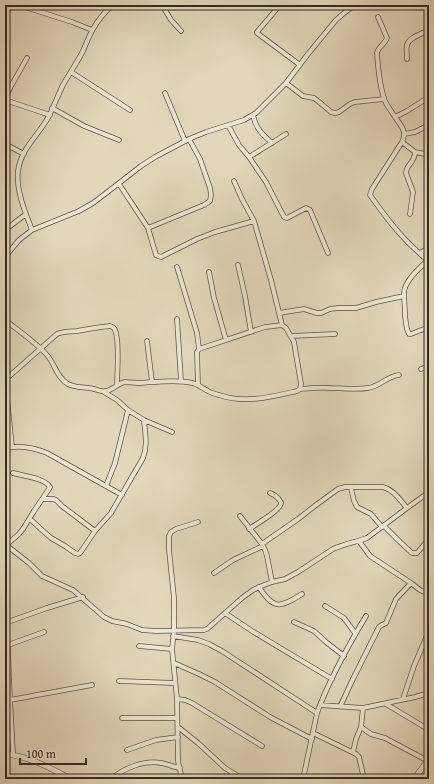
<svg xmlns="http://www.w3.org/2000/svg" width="434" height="784" font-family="'Gentium Book Plus',serif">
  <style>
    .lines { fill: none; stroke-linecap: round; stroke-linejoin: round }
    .minor-casing { stroke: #5f5648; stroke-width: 5.5 }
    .tertiary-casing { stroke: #5f5648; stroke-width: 6 }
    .minor { stroke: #ece5d3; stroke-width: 4 }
    .tertiary { stroke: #ece5d3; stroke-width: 5 }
  </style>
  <rect width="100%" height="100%" fill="#e2d7bb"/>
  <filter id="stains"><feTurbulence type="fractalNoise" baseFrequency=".005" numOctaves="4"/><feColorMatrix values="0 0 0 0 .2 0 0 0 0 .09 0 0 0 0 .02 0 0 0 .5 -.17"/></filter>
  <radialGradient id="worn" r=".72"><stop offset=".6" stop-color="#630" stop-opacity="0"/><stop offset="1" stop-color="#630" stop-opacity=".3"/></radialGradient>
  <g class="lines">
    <g class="minor-casing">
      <path id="minor" d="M19 5 72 22 92 30
        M162 5 171 20 181 31
        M280 5 257 32V33L300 65
        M378 17 387 38C385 44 378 47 377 53 378 68 379 83 384 98 385 103 390 109 393 114 399 124 408 130 402 142L372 189 370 195C387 219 405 243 429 261
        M5 18 10 5
        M407 59C407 54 406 49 407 45 409 37 422 34 429 30
        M71 72 130 110
        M286 83 303 96 314 98 318 101 331 112 335 113 339 112 350 104 355 102 384 99
        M165 93 185 141
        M5 99 10 88 27 58
        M5 100 50 115
        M52 108 84 126 119 140
        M253 115C256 129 262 134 272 143
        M395 117 407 111 429 97
        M228 125 234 136 239 145 249 157 266 182 284 217 287 218 306 208 310 210 328 253
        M404 134 415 132 429 125
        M402 142 415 152 425 154 429 157
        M5 144 24 154
        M249 157 286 134
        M234 181 242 199 254 221 271 280 282 325
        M119 184 148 228 156 255 158 256 161 257 197 239 215 232 254 221
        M410 214 413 192 406 173C406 164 415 163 415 152
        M148 228 204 205 210 201 211 195 210 188 200 159 189 139
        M5 230 26 214
        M32 230C25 212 16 191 18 171 21 148 39 135 49 116 54 106 58 95 63 85 69 74 77 63 83 51 86 44 89 36 93 29 98 20 105 12 112 5
        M420 253 429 248
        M5 257 19 240 32 230 79 211 93 203 105 194 141 166 155 157 189 139 206 132 244 120 256 113 286 83 308 54 336 20 344 13 355 5
        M428 260C420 268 404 281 404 293 404 300 405 308 405 316 406 322 406 329 409 334H411L429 327
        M238 265 245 296 251 332
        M177 267 197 333 199 349
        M209 272 214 298 226 340
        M279 313 304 309 317 313H321L330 309 338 308H356L376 302 404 296
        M177 319 181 381
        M5 320C19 331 35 342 47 355 55 364 57 378 68 384 75 388 86 387 94 389 98 390 102 392 106 391 113 390 118 383 125 382 130 382 135 383 140 383 155 382 178 379 192 383 198 384 202 388 208 391 211 393 215 394 219 395 245 404 271 397 297 391L300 389 301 384 294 342 286 328 282 325 265 327 199 349 197 352 198 385
        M291 336 335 334
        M147 341 152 382
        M421 369 429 366
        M5 379 12 447
        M5 380 57 334C64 331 70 332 77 331 88 329 99 327 110 326 113 327 114 327 115 330 120 340 117 373 117 385
        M300 389C311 388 321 387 331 388 343 388 356 390 368 388 381 386 387 376 399 375
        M104 392 117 400 128 410 144 420 172 432
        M5 449C19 444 34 448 47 453L122 495
        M106 486 115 463 128 410
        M351 488 354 501 357 507 371 514 382 527
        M43 499H54L57 501 62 506 95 531
        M240 516 262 544 265 550 267 556 272 582
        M30 519 43 531 51 538 65 546 75 553 78 554 80 553 95 531 111 513 143 458C148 445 145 433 144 420
        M384 526 400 542 412 553H417L429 539
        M249 529C255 525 281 510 281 503 281 501 279 500 278 498 275 495 274 494 270 493
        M359 541 370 556 411 583 420 590 429 594
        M262 544 298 519 316 505 338 489 345 487H383C394 490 399 499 407 508
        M6 545 29 563 42 576 73 590 104 617 112 621 127 624 142 630 156 631 204 630 207 629 242 598 253 590 259 587 272 582 285 579 298 572 333 549C344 544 356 542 367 538L407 508 425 495 429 494
        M5 546 19 534 23 529 34 511 49 489 50 487C44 478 24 476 13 473
        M214 573 233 560 263 546
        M259 587C274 610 280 608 302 594
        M325 606 344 618 355 633
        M225 613 252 631 332 679
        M294 622 314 631 326 642 344 656
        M5 623 47 608 83 597
        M5 634 8 645 9 680 13 755
        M173 636 198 640 209 644 222 651 317 713
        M8 645 44 632
        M139 646 172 649
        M174 663 199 674 215 682 270 717 312 739
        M119 681 175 683
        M177 699 185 700 192 703 262 746
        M403 699 414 666 429 631
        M10 700 92 685
        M386 704 421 725 429 730
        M320 705 363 708 415 697 429 693
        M340 707 351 683 379 627 380 626 386 623 396 599 411 583
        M122 718H177
        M178 727 198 743 225 768 243 779
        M361 727 371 734 385 738 428 761
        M313 733 356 754 359 757 364 779
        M127 750 156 740 178 737
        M353 752 356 739 361 727 363 708
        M111 779C124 768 144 760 161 763 167 764 174 767 180 768
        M182 779 178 761 177 699 172 649 174 631V598L169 550V536L171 532 176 529 198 522
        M303 779 317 713C329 680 348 646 366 616"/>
    </g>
    <g class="tertiary-casing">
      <path id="tertiary" d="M5 754C29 756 50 768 71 779
        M414 779 429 759"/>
    </g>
    <use href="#minor" class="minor"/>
    <use href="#tertiary" class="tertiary"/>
  </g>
  <rect width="434" height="784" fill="none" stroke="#e2d7bb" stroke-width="20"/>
  <rect x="6" y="6" width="422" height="772" fill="none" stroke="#332b21" stroke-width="2"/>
  <rect x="10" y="10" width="414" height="764" fill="none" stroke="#332b21"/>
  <path d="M20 758v6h66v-6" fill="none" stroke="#332b21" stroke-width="2"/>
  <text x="26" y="758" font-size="12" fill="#332b21" stroke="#ece5d3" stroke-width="3" paint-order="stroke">100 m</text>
  <rect width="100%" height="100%" filter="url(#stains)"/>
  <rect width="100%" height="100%" fill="url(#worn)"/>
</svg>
